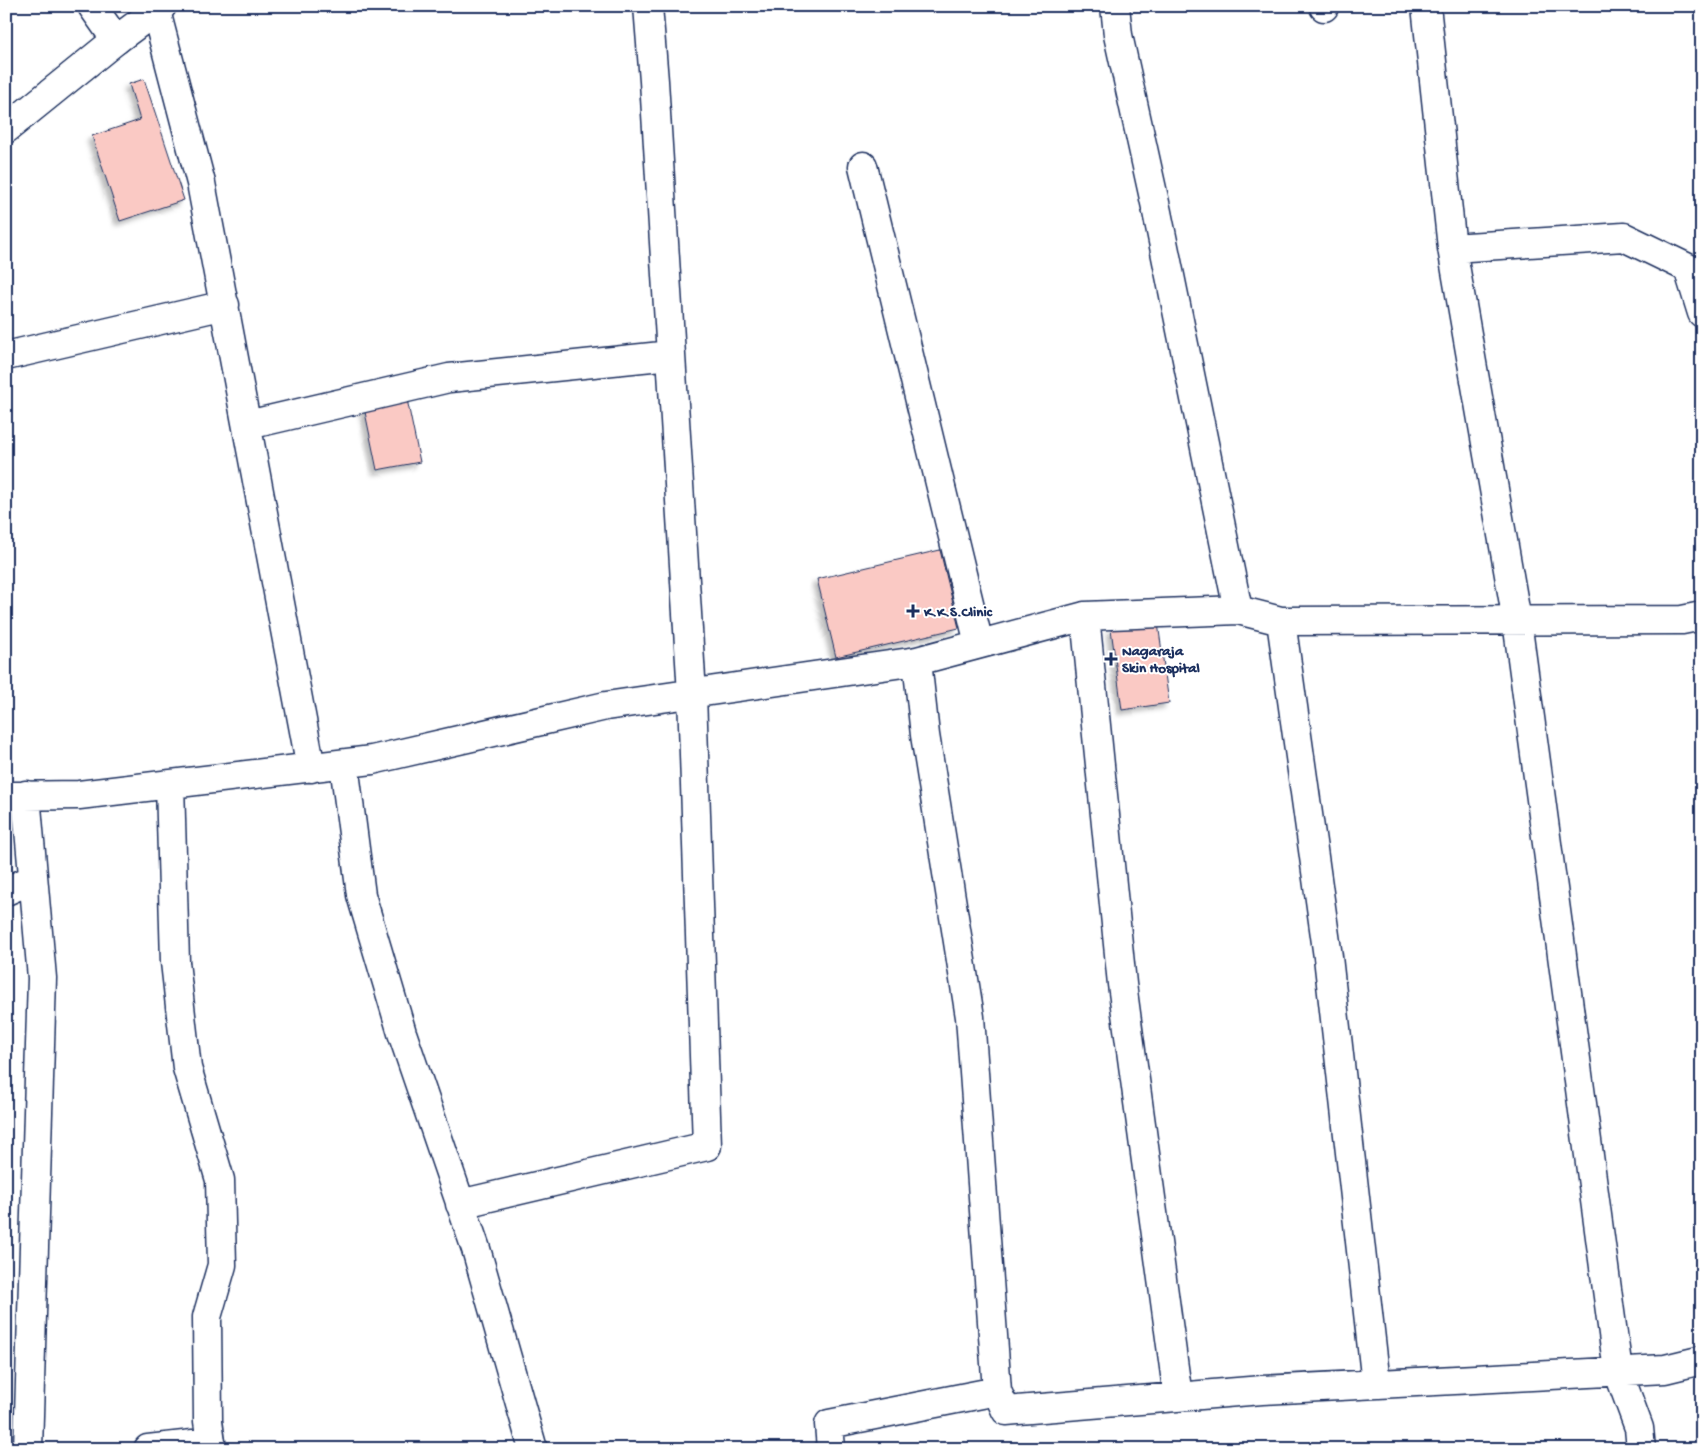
<svg xmlns="http://www.w3.org/2000/svg" width="1708" height="1455" font-family="'Gochi Hand',sans-serif">
  <style>
    .building { fill: #fac9c4; stroke: #1b2f5e; filter: url(#shadow) }
    .lines { fill: none; stroke-linecap: round; stroke-linejoin: round }
    .minor-casing { stroke: #1b2f5e; stroke-width: 31 }
    .major-casing { stroke: #1b2f5e; stroke-width: 31 }
    .minor { stroke: #fff; stroke-width: 28 }
    .major { stroke: #fff; stroke-width: 28 }
    .poi-dot { fill: #1b2f5e; stroke: #fff; stroke-width: 2 }
    .labels { text-anchor: middle; stroke-width: 4; stroke-linejoin: round; paint-order: stroke }
    .poi-label { font-size: 15px; font-weight: bold; fill: #1b2f5e; stroke: #fff; text-anchor: start }
  </style>
  <defs>
    <filter id="shadow"><feDropShadow dx="-4.5" dy="4.5" stdDeviation="2.5" flood-color="#0004"/></filter>
  </defs>
  <rect width="100%" height="100%" fill="#fff"/>
  <filter id="ink" filterUnits="userSpaceOnUse"><feTurbulence type="fractalNoise" baseFrequency=".02" numOctaves="2"/><feDisplacementMap in="SourceGraphic" scale="10" xChannelSelector="R" yChannelSelector="G"/><feConvolveMatrix kernelMatrix="1 2 1 2 8 2 1 2 1" color-interpolation-filters="sRGB"/></filter>
  <g filter="url(#ink)">
    <path class="building" d="M144 79 184 200 120 221 92 136 140 120 129 84Z
      M403 380 420 462 377 470 360 388Z
      M940 550 959 628 836 657 817 579Z
      M1158 623 1169 703 1122 710 1111 629Z"/>
    <g class="lines">
      <g class="minor-casing">
        <path id="minor" d="M92 6 116 40
          M1115 6 1118 35 1157 212 1238 610
          M1324 6V7
          M1426 6 1452 248 1517 621 1618 1371 1639 1428 1641 1449
          M156 11 201 183 311 768
          M863 166 979 644
          M1452 248 1624 237 1688 268 1702 313
          M6 356 225 305
          M248 425 449 378 671 355
          M1085 616 1122 984 1178 1397
          M1281 621 1328 957 1376 1384
          M917 661 925 735 970 1017 997 1391 1006 1411 1262 1390 1665 1369 1702 1360
          M344 764 361 895 402 1033 476 1249 533 1449
          M170 784 175 962 187 1068 220 1180 222 1265 207 1317 208 1421 212 1449
          M26 795 42 978 28 1449
          M6 796 79 795 372 760 606 706 917 661 1085 616 1238 610 1281 621 1682 620 1702 616
          M6 891 33 879
          M460 1204 707 1146 692 694 654 81 648 6
          M148 1449 211 1442
          M831 1449 829 1424 997 1391"/>
      </g>
      <g class="major-casing">
        <path id="major" d="M6 129 116 40 162 6"/>
      </g>
      <use href="#minor" class="minor"/>
      <use href="#major" class="major"/>
    </g>
  </g>
  <g class="poi-dot">
    <path d="M910.5 603.5h5v5h5v5h-5v5h-5v-5h-5v-5h5z"/>
    <path d="M1108.5 651.5h5v5h5v5h-5v5h-5v-5h-5v-5h5z"/>
  </g>
  <g class="labels">
    <g class="poi-label">
      <text x="924" y="616">K.K.S.Clinic</text>
      <text x="1122" y="655">Nagaraja<tspan x="1122" dy="17">Skin Hospital</tspan></text>
    </g>
  </g>
  <rect width="1708" height="1455" fill="none" stroke="#fff" stroke-width="25"/>
  <rect x="12" y="12" width="1683" height="1430" fill="none" stroke="#1b2f5e" stroke-width="2" filter="url(#ink)"/>
</svg>
